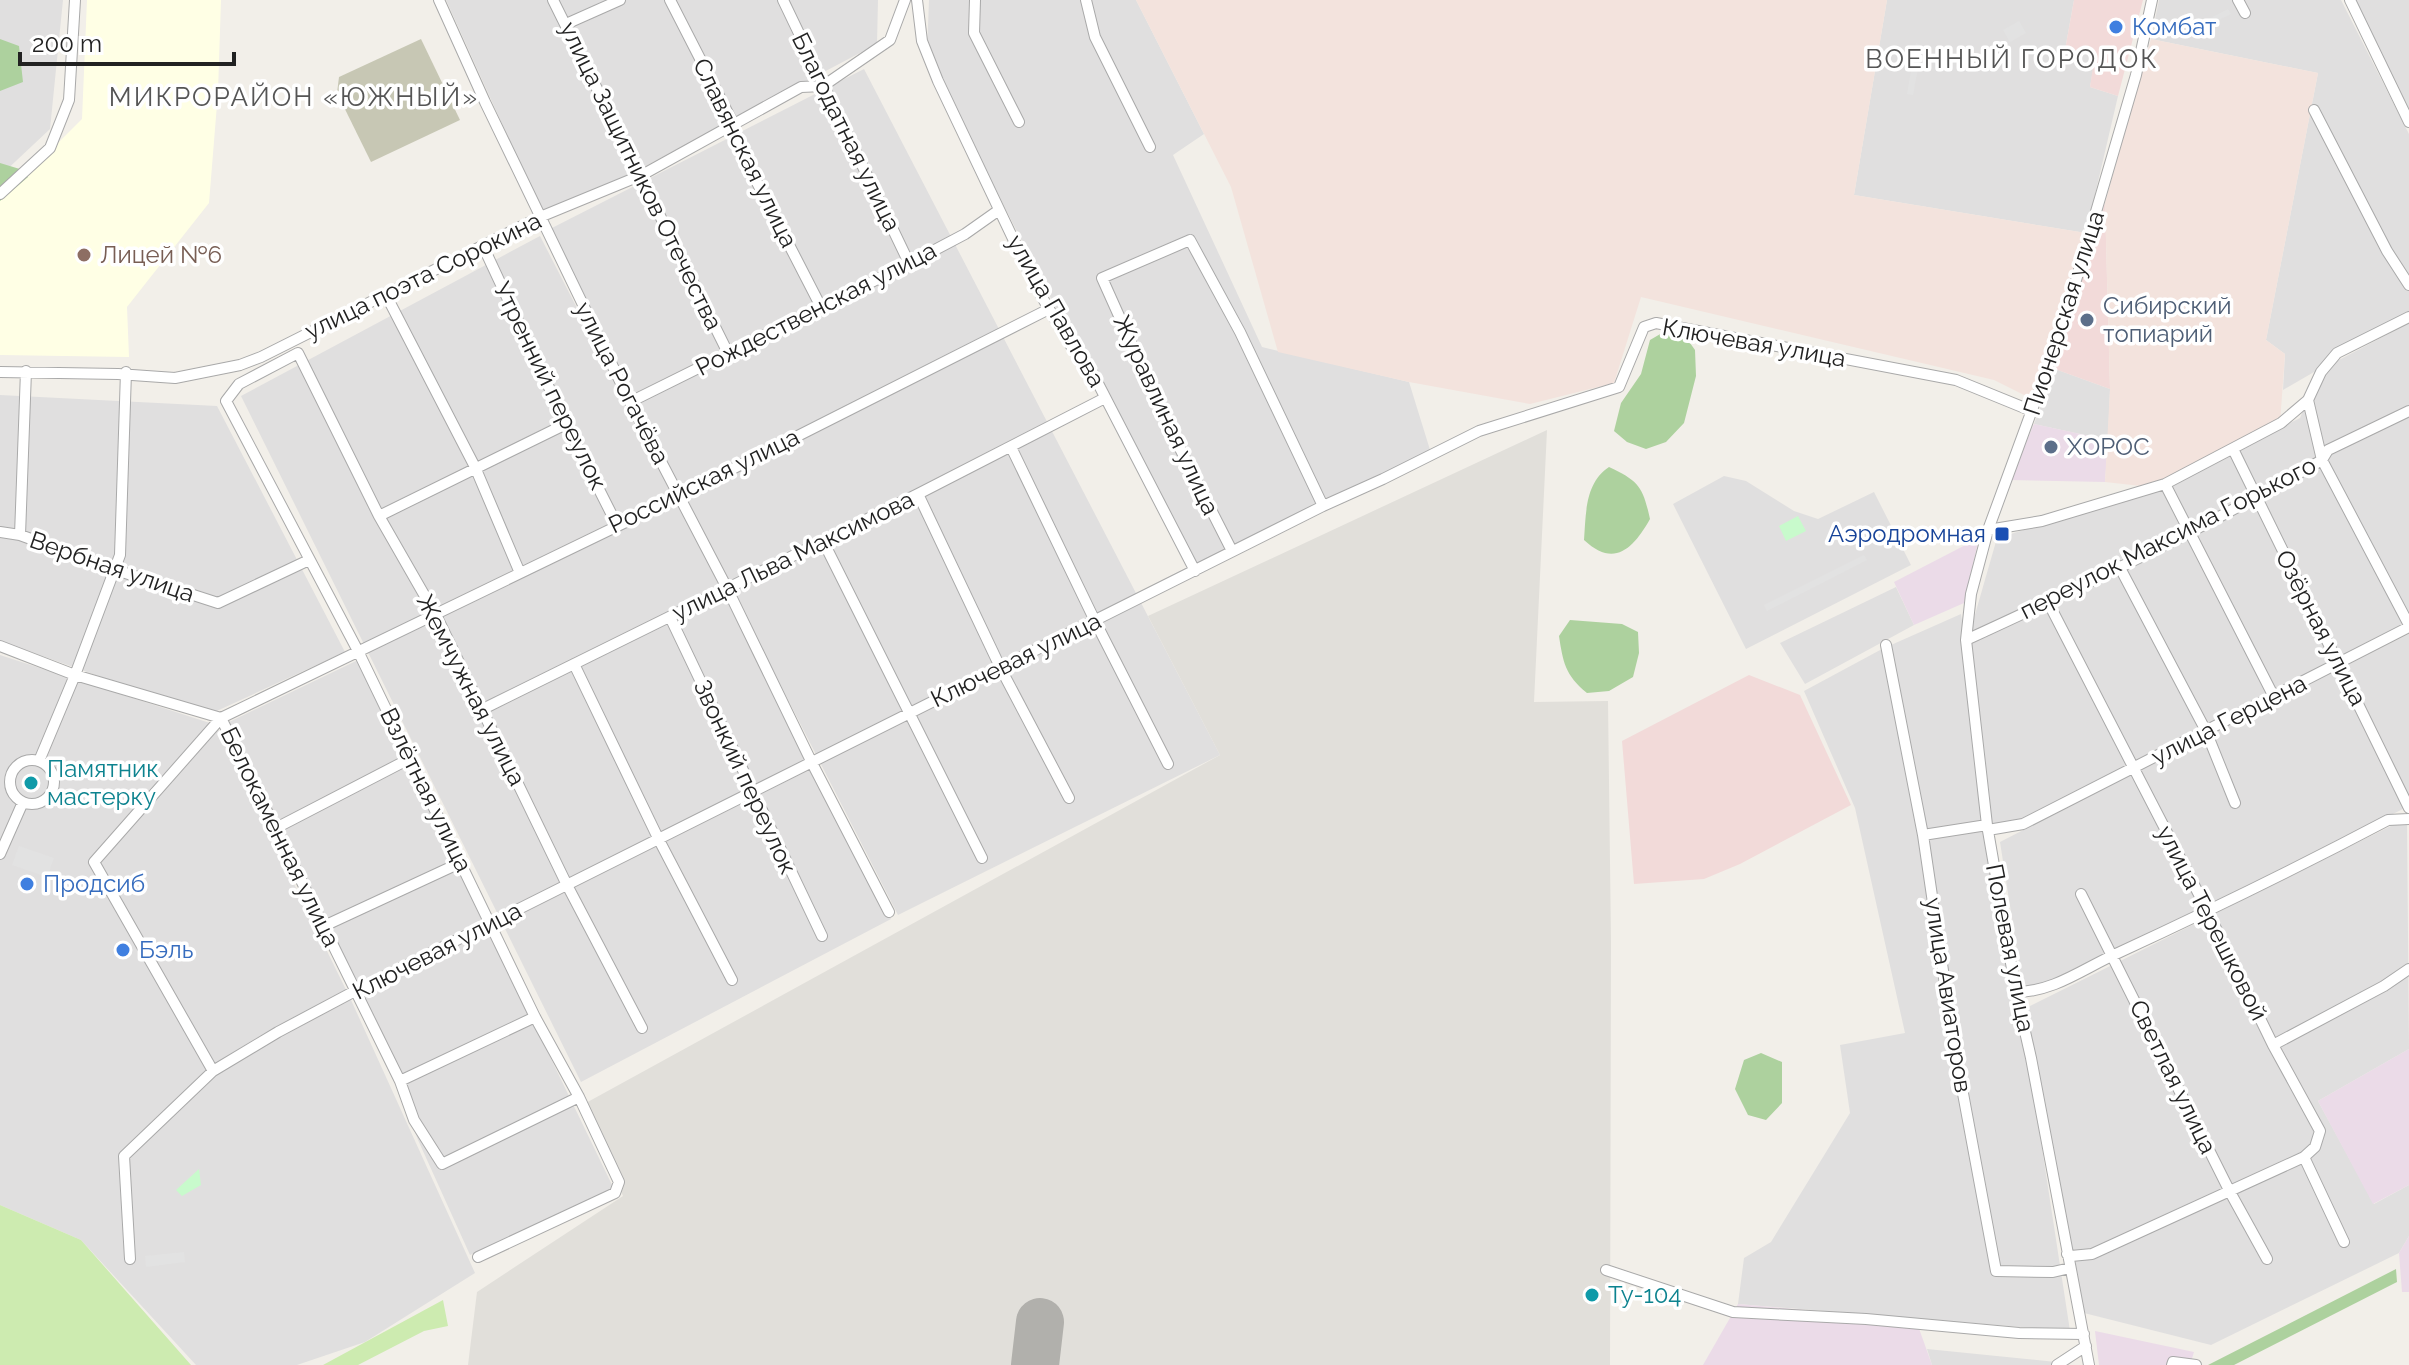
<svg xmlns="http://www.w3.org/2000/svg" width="2409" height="1365" font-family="Raleway,sans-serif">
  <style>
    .residential { fill: #e0dfdf }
    .commercial { fill: #f2dad9 }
    .industrial { fill: #ebdbe8 }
    .education { fill: #ffffe5 }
    .military { fill: #f3e3dd }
    .airport { fill: #e1dfda }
    .construction { fill: #c7c7b4 }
    .grass { fill: #cdebb0 }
    .forest { fill: #add19e }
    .park { fill: #c8facc }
    .parking { fill: #e2e2e2 }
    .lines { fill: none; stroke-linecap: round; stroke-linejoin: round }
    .runway { stroke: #b1b0ac; stroke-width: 48 }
    .minor-casing { stroke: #a9a9a9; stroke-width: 12 }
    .minor { stroke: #fff; stroke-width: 10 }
    .shop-dot { fill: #3f7fe0; stroke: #fff; stroke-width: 3 }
    .education-dot { fill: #8d6e63; stroke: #fff; stroke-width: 3 }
    .service-dot { fill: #5c6f8a; stroke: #fff; stroke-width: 3 }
    .transit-dot { fill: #1a4fb4; stroke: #fff; stroke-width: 3 }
    .culture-dot { fill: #0f9aa8; stroke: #fff; stroke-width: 3 }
    .labels { text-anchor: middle; stroke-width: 7; stroke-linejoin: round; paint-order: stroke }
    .shop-label { font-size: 24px; fill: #366cbe; stroke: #fff; text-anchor: start }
    .street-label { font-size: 24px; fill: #222; stroke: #fff }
    .education-label { font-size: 24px; fill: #785e54; stroke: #fff; text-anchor: start }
    .service-label { font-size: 24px; fill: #4e5e75; stroke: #fff; text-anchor: start }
    .transit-label { font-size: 24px; fill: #164399; stroke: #fff; text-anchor: end }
    .culture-label { font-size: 24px; fill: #0d838f; stroke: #fff; text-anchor: start }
    .neighbourhood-label { font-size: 26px; letter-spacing: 2px; fill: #555; stroke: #fff }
  </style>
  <rect width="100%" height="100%" fill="#f2efe9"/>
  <path class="residential" d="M0 0H63L50 129 0 176Z
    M446 0H878L877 44 545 219Z
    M929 0H1136L1204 134 1173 155 1262 347 1409 382 1431 453 1188 569 927 54Z
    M1887 0H2074L2065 50 2096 54 2090 87 2118 96 2086 233 1854 195Z
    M2159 0H2341L2409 134V317L2283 390 2285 354 2266 340 2318 73 2151 39Z
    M2350 0H2409V118Z
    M864 69 1220 755 898 915 548 230Z
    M540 236 891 919 581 1082 241 396Z
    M2409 323V625L1994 834 2070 1331 1738 1304 1744 1258 1771 1242 1850 1113 1840 1045 1905 1033 1855 808 1804 691 1882 649 1961 614 1991 809 1970 632 1997 538 2160 489 2300 418 2320 370Z
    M2055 369 2110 389 2108 440 2034 424Z
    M0 395 217 406 345 652 208 715 0 641Z
    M1724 476 1746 481 1794 511 1818 519 1874 492 1911 565 1746 649 1673 504Z
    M1896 587 1914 625 1805 684 1780 643Z
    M2409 634V808L2339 669Z
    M0 655 216 725 351 1000 475 1273 365 1342 297 1365H196L81 1240 0 1205Z
    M358 660 614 1189 470 1255 418 1140 362 994 227 723Z
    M2335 670 2405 808 2024 995 2000 842Z
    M2407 818 2409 1049 2318 1101 2374 1204 2409 1185V1236L2399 1253 2211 1345 2084 1313 2026 1008Z
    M1927 1349 2056 1362 2051 1365H1932Z"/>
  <path class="commercial" d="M2074 0H2143L2118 96 2090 87 2095 54 2065 50Z
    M2105 203 2110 389 2055 369Z
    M1749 675 1800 695 1851 805 1740 864 1704 879 1634 884 1622 741Z"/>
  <path class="industrial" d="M2034 424 2108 440 2105 482 2010 480Z
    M1979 538 1964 603 1914 625 1894 582Z
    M2409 1049V1185L2373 1204 2318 1101Z
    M2409 1236V1292H2402L2399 1253Z
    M1738 1304 1916 1320 1932 1365H1703Z
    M2095 1331 2194 1352 2190 1365H2099Z"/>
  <path class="education" d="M87 0H221L218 92 209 203 127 307 129 357 0 355V201L82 119Z"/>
  <path class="military" d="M1136 0H1887L1854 195 2086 233 2030 398 1994 380 1641 297 1614 383 1530 404 1409 382 1278 352 1231 187Z
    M2151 39 2318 73 2266 340 2285 354 2280 423 2150 487 2105 482 2110 389 2105 203Z"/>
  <path class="airport" d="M1547 430 1534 702 1608 701 1611 942 1610 1365H468L477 1292 623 1196 584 1104 1220 755 1148 616Z"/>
  <path class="construction" d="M421 39 460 120 371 162 337 93 339 77Z"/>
  <path class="grass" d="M0 1205 81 1240 191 1365H0Z
    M443 1300 448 1326 424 1331 358 1365H323Z"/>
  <path class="forest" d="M0 39 19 46 23 82 0 91Z
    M0 163 23 170 28 177 0 201Z
    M1662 333 1685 336 1695 350 1696 376 1684 423 1666 442 1646 449 1627 442 1614 431 1621 403 1641 374 1650 340Z
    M1609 467C1639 481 1643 487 1650 519 1633 549 1614 568 1584 540 1586 513 1585 483 1609 467Z
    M1570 620 1622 624 1638 632 1639 653 1633 677 1609 691 1587 693C1565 675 1563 662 1559 636Z
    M1761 1053 1782 1062V1103L1766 1120 1748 1115 1735 1089 1744 1060Z
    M2396 1269 2397 1282 2234 1365H2208Z"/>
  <path class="park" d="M1798 516 1806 531 1786 541 1779 526Z
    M199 1169 201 1185 182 1196 176 1190Z"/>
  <path class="parking" d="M2228 9 2231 14 2185 36 2178 35Z
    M2019 21 2026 33 2010 42 2003 30Z
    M1916 43 1922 46 1913 95 1907 94Z
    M1864 555 1867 560 1767 611 1764 605Z
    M19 846 54 858 47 877 12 865Z
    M184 1252 185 1262 146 1267 145 1256Z"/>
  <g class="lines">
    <path class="runway" d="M1035 1365 1040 1322"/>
    <g class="minor-casing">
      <path id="minor" d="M439 0 485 102 630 402 727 588 812 763 889 912
        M553 0 728 353
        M670 0 734 125 731 132 821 307
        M783 0 909 263
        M917 0 922 41 938 81 1036 287 1074 351 1088 364 1195 571
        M975 0 974 33 1019 122
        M1086 0 1095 37 1150 147
        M2238 0 2245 13
        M2350 0 2409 122
        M566 24 620 0
        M2314 110 2387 251 2409 285
        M0 194 50 148 69 100 75 0
        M483 246 566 424 617 525
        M386 295 475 467 520 573
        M0 372 118 374 175 378 240 365 261 357 540 217 642 175 801 87 823 86 890 40 905 0
        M2308 400 2322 460 2409 625
        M630 402 912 262 965 234 999 210
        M1011 447 1095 621 1168 764
        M2233 449 2409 808
        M2165 484 2274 697
        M918 494 1001 669 1069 798
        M379 516 566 424
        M1988 530 2042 521 2165 484 2281 423 2308 400 2321 372 2337 353 2409 317
        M0 532 20 535 113 569 218 603 309 560
        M20 535 26 371
        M823 541 982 858
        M1232 551 1167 423 1102 278 1190 240 1240 332 1323 506
        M2119 566 2206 731 2235 803
        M2048 602 2208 912 2273 1045 2320 1131 2315 1147 2304 1157 2344 1242
        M670 617 822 936
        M1966 640C2086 585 2207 527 2322 460L2328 450 2409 411
        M1886 645 1923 835 1954 1045 1996 1271 2053 1272 2070 1268
        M0 646 75 675 221 718 400 1081 414 1120 442 1164 579 1097
        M574 664 659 840 732 980
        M483 709 918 494 1105 398
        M10 782a22 22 0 1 1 44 0a22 22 0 1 1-44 0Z
        M39 761 75 675 120 555 126 372
        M276 828 411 758
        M1988 830 2023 824 2409 627
        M1923 835 1987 825
        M0 854 23 802
        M2081 894 2230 1192 2267 1259
        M324 926 462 862
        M2016 992C2054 992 2084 968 2118 953 2209 911 2299 867 2388 820L2409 819
        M2273 1045 2384 986 2409 969
        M213 1071 94 862 221 718 663 504 1049 309
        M400 1081 535 1017
        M2067 1254 2071 1256 2092 1254 2304 1157
        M478 1257 615 1193 619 1182 579 1097 535 1017 358 651 226 401 239 384 298 353 379 516 438 619 567 885 642 1028
        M130 1259 124 1156 213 1071 278 1032 355 991 1323 506 1383 479 1479 431 1619 387 1644 327 1656 323 1956 380 2032 411
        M1606 1270 1733 1312 1866 1319 2019 1333 2084 1334
        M2057 1365 2086 1346
        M2089 1365 2031 1058 2016 992 1987 825 1966 640 1971 594 1988 530 2062 328 2136 75 2152 0
        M2172 1365 2173 1362 2196 1365"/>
    </g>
    <use href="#minor" class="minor"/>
  </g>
  <g class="shop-dot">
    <circle cx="2116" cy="27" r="8"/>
    <circle cx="27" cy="884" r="8"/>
    <circle cx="123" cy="950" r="8"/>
  </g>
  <circle class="education-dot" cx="84" cy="255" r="8"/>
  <g class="service-dot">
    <circle cx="2087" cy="320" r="8"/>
    <circle cx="2051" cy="447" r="8"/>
  </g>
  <rect class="transit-dot" x="1994" y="526" width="16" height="16" rx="4"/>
  <g class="culture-dot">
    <circle cx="31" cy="783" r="8"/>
    <circle cx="1592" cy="1295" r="8"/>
  </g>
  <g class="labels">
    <g class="shop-label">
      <text x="2132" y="35">Комбат</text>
      <text x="43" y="892">Продсиб</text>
      <text x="139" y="958">Бэль</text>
    </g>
    <g class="street-label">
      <text transform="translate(846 132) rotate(64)" y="8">Благодатная улица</text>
      <text transform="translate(745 153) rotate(64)" y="8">Славянская улица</text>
      <text transform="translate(641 176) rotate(64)" y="8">улица Защитников Отечества</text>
      <text transform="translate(423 276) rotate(-26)" y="8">улица поэта Сорокина</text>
      <text transform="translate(816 309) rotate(-27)" y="8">Рождественская улица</text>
      <text transform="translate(1056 311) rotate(60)" y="8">улица Павлова</text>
      <text transform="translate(2064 313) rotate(-72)" y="8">Пионерская улица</text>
      <text transform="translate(1754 343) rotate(10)" y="8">Ключевая улица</text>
      <text transform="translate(622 383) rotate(63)" y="8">улица Рогачёва</text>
      <text transform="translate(550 386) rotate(64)" y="8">Утренний переулок</text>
      <text transform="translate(1166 415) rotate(65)" y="8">Журавлиная улица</text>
      <text transform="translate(704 481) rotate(-26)" y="8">Российская улица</text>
      <text transform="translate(2168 538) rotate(-27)" y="8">переулок Максима Горького</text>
      <text transform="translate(793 556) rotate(-26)" y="8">улица Льва Максимова</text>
      <text transform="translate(112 567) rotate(19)" y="8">Вербная улица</text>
      <text transform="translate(2321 628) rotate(63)" y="8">Озёрная улица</text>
      <text transform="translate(1016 660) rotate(-26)" y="8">Ключевая улица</text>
      <text transform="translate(471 690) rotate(63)" y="8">Жемчужная улица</text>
      <text transform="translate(2229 720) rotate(-27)" y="8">улица Герцена</text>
      <text transform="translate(745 777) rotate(65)" y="8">Звонкий переулок</text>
      <text transform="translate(426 790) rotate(64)" y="8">Взлётная улица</text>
      <text transform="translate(280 837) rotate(64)" y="8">Белокаменная улица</text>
      <text transform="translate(2212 923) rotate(63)" y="8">улица Терешковой</text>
      <text transform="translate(2010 948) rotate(79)" y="8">Полевая улица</text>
      <text transform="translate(437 951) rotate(-27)" y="8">Ключевая улица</text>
      <text transform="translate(1948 995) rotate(81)" y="8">улица Авиаторов</text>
      <text transform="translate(2173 1077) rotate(64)" y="8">Светлая улица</text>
    </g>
    <g class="education-label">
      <text x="100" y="263">Лицей №6</text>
    </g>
    <g class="service-label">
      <text x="2103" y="314">Сибирский<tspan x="2103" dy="28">топиарий</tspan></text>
      <text x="2067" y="455">ХОРОС</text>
    </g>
    <g class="transit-label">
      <text x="1986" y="542">Аэродромная</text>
    </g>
    <g class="culture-label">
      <text x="47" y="777">Памятник<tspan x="47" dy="28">мастерку</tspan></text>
      <text x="1608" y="1303">Ту-104</text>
    </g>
    <g class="neighbourhood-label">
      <text x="2012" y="68">ВОЕННЫЙ ГОРОДОК</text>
      <text x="294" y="106">МИКРОРАЙОН «ЮЖНЫЙ»</text>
    </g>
  </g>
  <path d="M20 52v12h214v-12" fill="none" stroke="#222222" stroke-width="4"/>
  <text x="32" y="52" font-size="24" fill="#222222" stroke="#ffffff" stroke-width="6" paint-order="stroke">200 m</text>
</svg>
